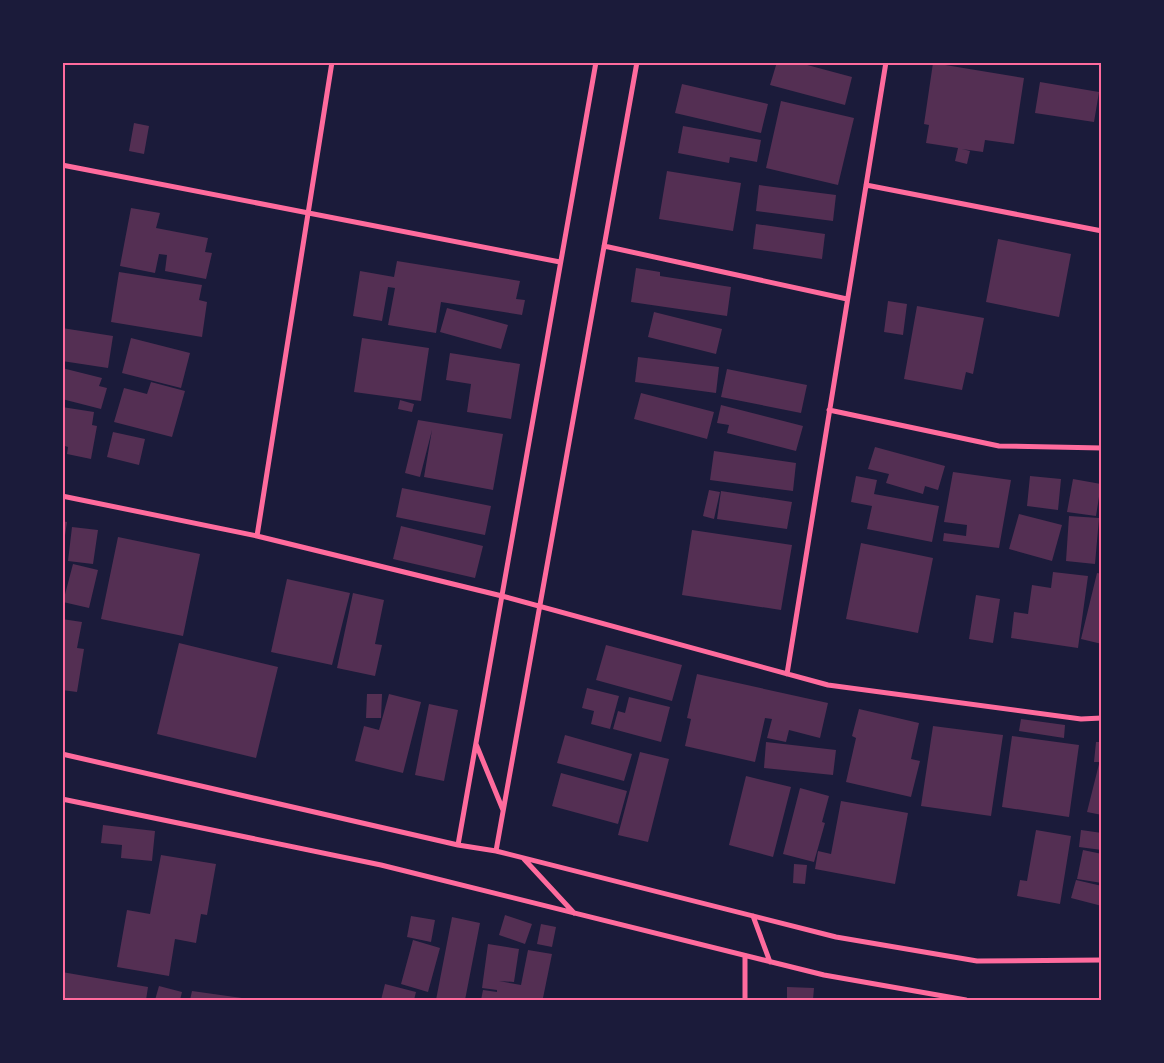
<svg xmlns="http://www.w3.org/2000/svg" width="1164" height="1063" font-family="'PT Serif',serif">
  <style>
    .building { fill: #542f53 }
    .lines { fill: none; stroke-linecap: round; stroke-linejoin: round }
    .minor { stroke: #ff6b9d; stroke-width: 5 }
    .neatline { fill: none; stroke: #ff6b9d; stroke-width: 2 }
  </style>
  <rect width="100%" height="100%" fill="#1b1b3a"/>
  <path class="building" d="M777 62H796L852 77 845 105 770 85Z
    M933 63 1024 78 1014 144 985 140 983 152 962 149 970 151 967 164 955 161 958 148 926 143 929 125 924 124Z
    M1040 82 1099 92 1094 122 1035 113Z
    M682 84 768 104 761 133 675 113Z
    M781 101 854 118 838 185 766 168Z
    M134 123 149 126 144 154 129 151Z
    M683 126 761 140 757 162 730 157 729 163 678 153Z
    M667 171 741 183 733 231 659 219Z
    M759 185 836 195 833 221 756 211Z
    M131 208 160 213 156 228 208 238 205 252 212 253 206 279 165 271 167 255 159 254 155 273 120 266Z
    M756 224 825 234 822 259 753 249Z
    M998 239 1071 254 1059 317 986 302Z
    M397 261 520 281 516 299 525 300 522 315 441 302 436 333 388 325 395 288 388 287 382 321 353 316 360 271 394 277Z
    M636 268 660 272V276L731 287 727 316 631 302Z
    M119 272 202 285 199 300 207 302 202 337 111 322Z
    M888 301 907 304 903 335 884 332Z
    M917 306 984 318 973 374 966 372 962 390 904 379Z
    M447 308 508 325 501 349 440 332Z
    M654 312 722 329 716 354 648 337Z
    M62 328 113 336 108 368 62 361Z
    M131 338 190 353 181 388 122 373Z
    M362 338 429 348 421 401 354 392Z
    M450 353 520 364 511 419 467 412 471 384 446 380Z
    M638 357 719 367 716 393 635 382Z
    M62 368 102 378 99 386 107 388 101 409 62 399Z
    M727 369 807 385 801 413 721 397Z
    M151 382 185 391 172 437 114 422 124 388 147 394Z
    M641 393 714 412 707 439 634 419Z
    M400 400 414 404 412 412 398 409Z
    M721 405 803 426 796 451 727 433 729 425 717 423Z
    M62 407 94 412 92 425 97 426 91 459 67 454 68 447 62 445Z
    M418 420 503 434 493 490 424 477 432 430 420 477 405 473Z
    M113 432 145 439 139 465 107 457Z
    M875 447 945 466 938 490 925 486 923 494 886 483 889 474 868 469Z
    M714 451 796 463 793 491 710 480Z
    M953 472 1011 480 999 548 943 541 944 533 966 536 967 525 944 522Z
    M856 476 877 480 874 494 939 506 932 542 867 529 872 506 851 502Z
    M1030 476 1061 479 1058 510 1027 506Z
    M1073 479 1101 484 1096 516 1067 512Z
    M402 488 491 506 485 535 396 517Z
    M709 490 720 492 714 519 703 516Z
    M721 491 792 502 787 529 717 519Z
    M1019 514 1062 525 1052 561 1009 549Z
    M1069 516 1099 518 1095 564 1066 561Z
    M62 521 67 522 64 542H62Z
    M401 526 483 546 475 578 393 559Z
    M72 527 98 530 93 564 68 561Z
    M692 530 792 545 781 610 682 595Z
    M118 537 200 554 183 636 101 619Z
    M861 543 933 558 918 633 846 619Z
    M73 564 98 570 89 608 63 602Z
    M1053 572 1088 576 1078 648 1011 638 1014 612 1028 614 1032 585 1051 588Z
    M1097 573 1102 574V644L1081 639Z
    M287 579 350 593 332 665 271 652Z
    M353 593 384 600 375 644 382 645 375 676 337 668Z
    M976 595 1000 599 993 643 969 639Z
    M62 619 82 622 77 648 84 649 77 692 62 690Z
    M179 643 278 667 256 758 157 734Z
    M606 645 682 665 672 701 596 680Z
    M697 674 828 703 820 738 789 730 786 742 767 738 772 719 765 718 755 762 685 746 691 719 687 718Z
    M587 688 619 696 610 729 591 724 594 711 582 708Z
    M367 694H382L381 718H366Z
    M389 694 421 702 403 773 355 761 364 726 379 730Z
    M629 697 670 707 661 742 613 729 618 711 625 713Z
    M429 704 458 710 444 781 415 775Z
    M859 709 919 723 911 759 920 761 911 797 846 782 856 738 852 736Z
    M1021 719 1065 725 1064 738 1019 731Z
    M933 726 1003 735 991 816 921 806Z
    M565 735 632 754 624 781 557 763Z
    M1012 736 1079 745 1069 817 1002 807Z
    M766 742 836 750 833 775 764 768Z
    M1096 742H1102V762H1094Z
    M640 752 669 759 648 842 618 835Z
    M1099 764 1102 765V815L1087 812Z
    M561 773 627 791 618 824 552 806Z
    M746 776 791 787 773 857 729 845Z
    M800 788 829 796 822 822 825 823 814 862 783 854Z
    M841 801 908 813 895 884 815 869 818 851 831 854Z
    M103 825 155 831 152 861 121 858 122 845 101 843Z
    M1036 830 1071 836 1060 904 1017 896 1020 880 1027 881Z
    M1081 830 1102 833V850L1079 847Z
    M1083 850 1102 854V883L1077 879Z
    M161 855 216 864 207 915 201 914 196 943 175 939 169 976 117 967 127 910 150 914Z
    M794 864 807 865 805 884 793 883Z
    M1076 880 1102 886V906L1071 898Z
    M505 915 532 924 525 944 499 935Z
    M411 916 435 920 431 942 407 937Z
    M452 917 480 923 465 1000H436Z
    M541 924 556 927 552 947 537 944Z
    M413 940 440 948 428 992 401 984Z
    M488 944 519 949 514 982 499 981 521 985 528 950 552 954 543 998 550 1000H481L483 990 497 992V990L482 988Z
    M62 972 148 987 146 1000H62Z
    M385 984 416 992 414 1000H381Z
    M159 986 182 992 180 1000H155Z
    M787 987 814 988 813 1000H787Z
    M192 991 249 999V1000H190Z"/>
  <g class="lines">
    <path class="minor" d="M62 165 560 262
      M866 185 1102 231
      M604 246 847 299
      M829 410 999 446 1102 448
      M62 496 257 536 332 62
      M257 536 502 596 828 685 1081 719 1102 718
      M787 674 886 62
      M476 744 503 810
      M62 754 458 845 496 851 836 937 977 961 1102 960
      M62 799 381 865 824 975 966 1000
      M458 845 596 62
      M496 851 637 62
      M524 859 574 913
      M753 916 770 962
      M745 1000V956"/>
  </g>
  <rect width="1164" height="1063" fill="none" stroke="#1b1b3a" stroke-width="128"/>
  <rect x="64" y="64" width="1036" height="935" class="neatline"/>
</svg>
